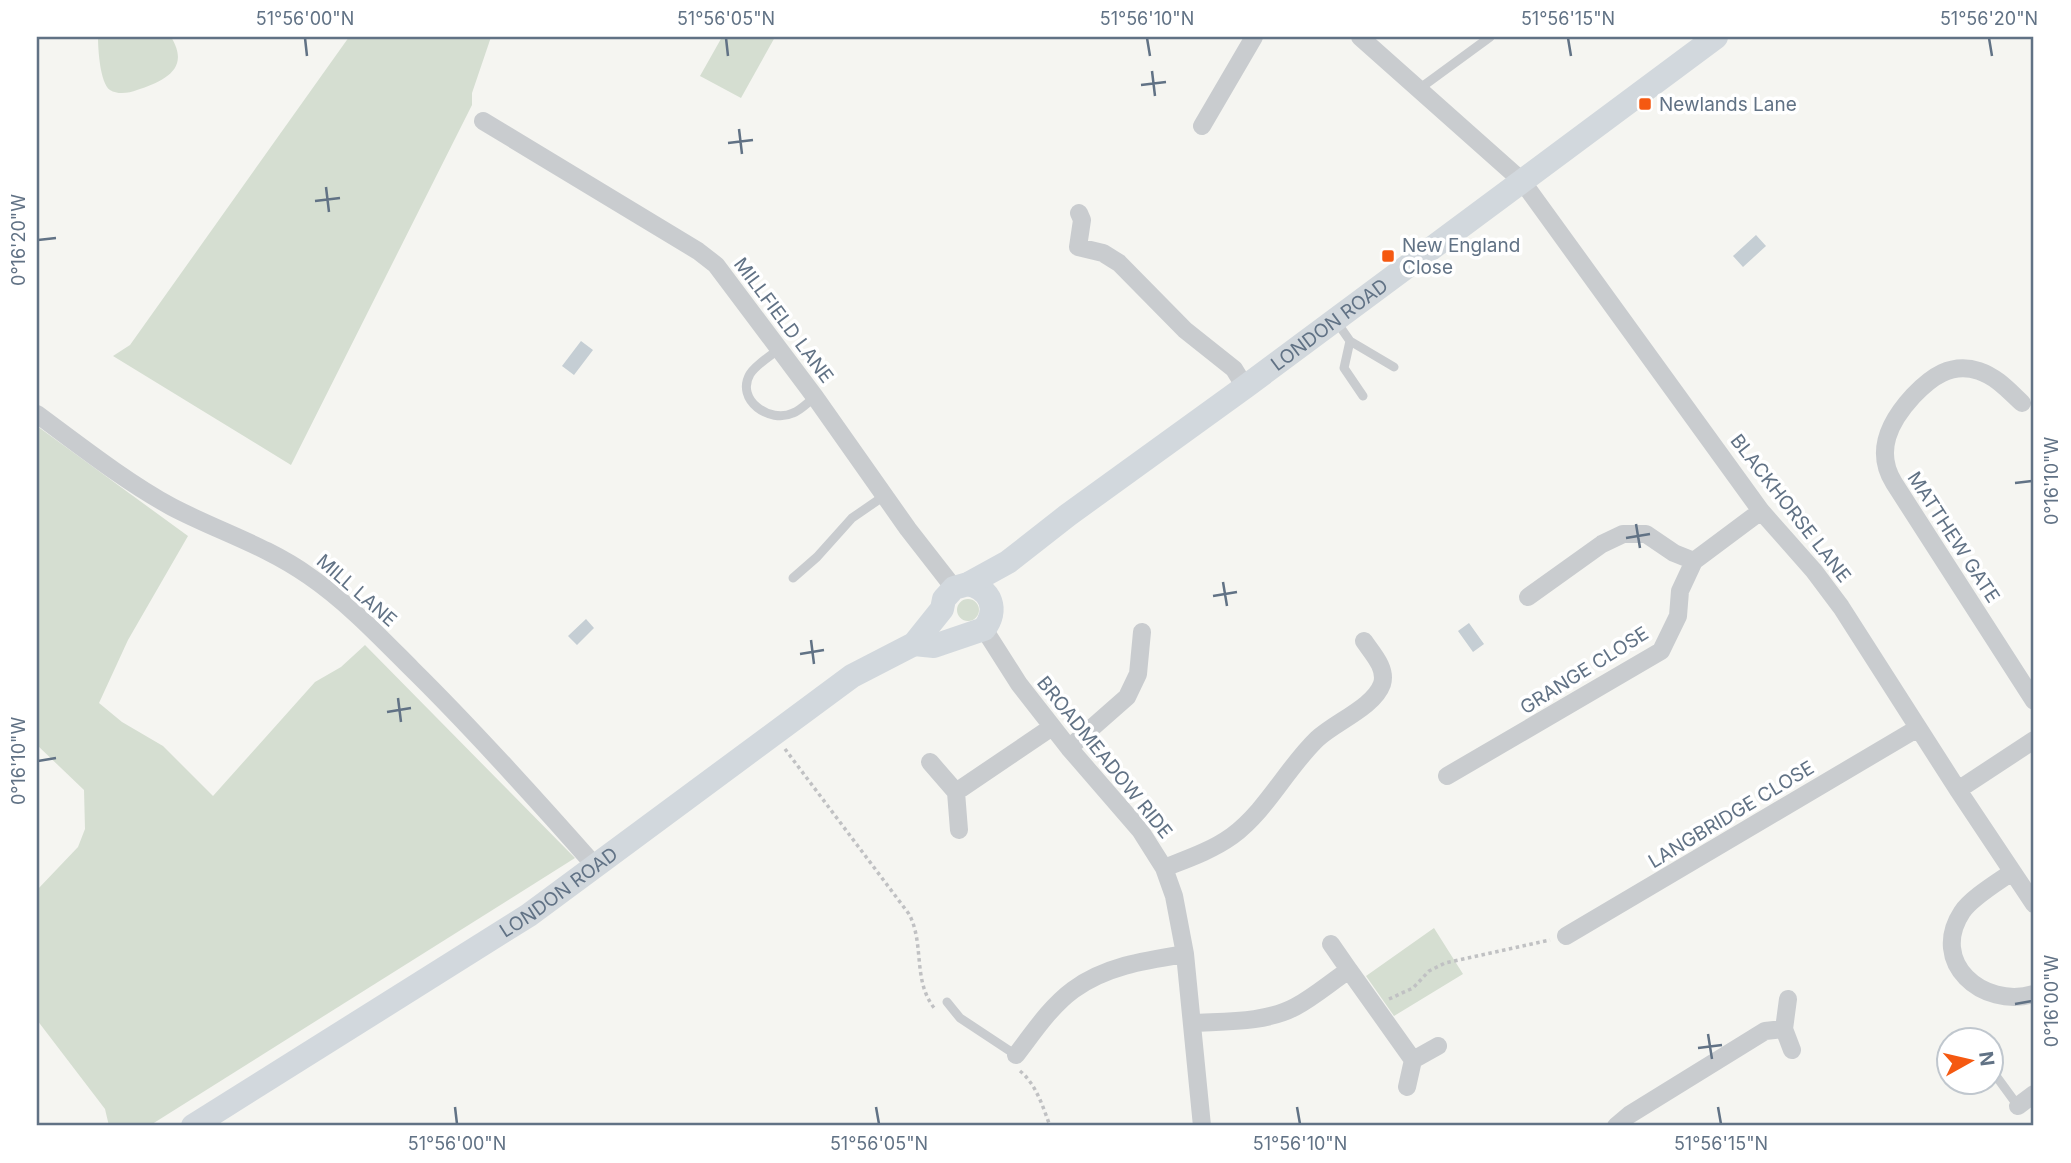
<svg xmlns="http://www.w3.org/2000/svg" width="2071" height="1163" font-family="Inter,sans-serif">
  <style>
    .green { fill: #d5ded1 }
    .water { fill: #c5ced4 }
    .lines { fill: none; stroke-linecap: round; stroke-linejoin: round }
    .path { stroke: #c0c1c3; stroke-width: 3.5; stroke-dasharray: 3.5 3.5; stroke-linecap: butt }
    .lane { stroke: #c9cccf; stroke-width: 9 }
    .street { stroke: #c9cccf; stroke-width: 18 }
    .secondary { stroke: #d2d8dd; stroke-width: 24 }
    .ticks { fill: none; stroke: #617285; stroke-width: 2.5 }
    .poi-dot { fill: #f55911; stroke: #fff; stroke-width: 2.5 }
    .labels { text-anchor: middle; stroke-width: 7; stroke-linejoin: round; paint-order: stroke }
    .poi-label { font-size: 19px; fill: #617285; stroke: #fff; text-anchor: start }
    .street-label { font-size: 19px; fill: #617285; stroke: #fff }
    .neatline { fill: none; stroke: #617285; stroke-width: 2.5 }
    .ticks-label { font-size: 18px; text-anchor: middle; fill: #617285 }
  </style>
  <rect width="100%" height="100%" fill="#f5f5f1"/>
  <path class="green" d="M98 37H171C191 69 164 81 137 90 129 93 118 95 110 90 100 83 98 49 98 37Z
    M349 37H491L472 93V105L291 465 113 356 130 345Z
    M722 37H775L741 98 700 76Z
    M37 426 188 536 128 640 99 703 122 722 163 746 213 796 315 682 341 667 365 645 575 858 149 1126H109L105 1109 37 1020V890L78 847 85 829 84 790 37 745Z
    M957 610a11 11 0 1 1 22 0a11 11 0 1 1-22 0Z
    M1434 928 1463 974 1394 1016 1366 976Z"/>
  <path class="water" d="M1756 235 1766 246 1743 267 1733 256Z
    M581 341 593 350 574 375 562 366Z
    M586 619 594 628 577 645 568 636Z
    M1469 623 1484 644 1473 652 1458 631Z"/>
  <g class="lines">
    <path class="path" d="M785 749 909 914C925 944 912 981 935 1009
      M1389 999 1413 988 1429 971 1445 963 1550 940
      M1020 1071C1036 1084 1043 1107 1050 1126"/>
    <path class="lane" d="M1419 89 1490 37
      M1336 321 1350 341 1394 367
      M1350 341 1344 368 1363 396
      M779 349C770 356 757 364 750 374 735 400 770 424 793 413 801 410 808 402 815 397
      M793 578 817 557 852 518 884 496
      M947 1002 960 1018 1016 1055
      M1991 1069 2018 1106"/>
    <path class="street" d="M1360 37 1522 181 1761 511 1814 571 1841 607 1958 790 2034 904
      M483 121 698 251 716 265 815 397 908 529 954 588
      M1202 126 1254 37
      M1079 213 1082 220 1078 247 1103 253 1119 263 1185 330 1234 369 1245 387
      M2022 403C2009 391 1997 377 1979 371 1951 362 1931 377 1913 396 1890 421 1874 451 1894 483L2034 701
      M37 414C79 445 126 482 172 507 218 531 267 546 309 576 347 602 380 637 412 669 476 732 536 799 596 867
      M1528 597 1602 544 1623 534H1646L1674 553 1694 561
      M984 629 1019 684 1069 748 1140 830 1164 868 1174 896 1185 954 1202 1126
      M1069 748 1127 697 1138 674 1142 632
      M930 762 956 792
      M1447 776 1661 651 1678 616 1680 591 1694 561 1761 511
      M1958 790 2034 740
      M959 830 956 792 1052 727
      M1164 868C1187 859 1211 851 1232 836 1267 810 1286 769 1317 739 1335 722 1374 707 1382 684 1387 668 1372 653 1364 641
      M2012 872C1998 882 1971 898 1962 912 1929 962 1982 1009 2034 994
      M1566 936 1918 728
      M1331 944 1349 970
      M1192 1023C1224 1021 1265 1023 1295 1007 1314 997 1331 982 1349 970L1413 1060 1438 1046
      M1784 1029 1788 999
      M1016 1055C1033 1033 1050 1007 1073 990 1105 966 1147 960 1185 954
      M1407 1087 1413 1060
      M2018 1106 2034 1094
      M1616 1126 1629 1115 1765 1031 1784 1029 1792 1050"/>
    <g class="secondary">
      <path d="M914 644 934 646 984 629C999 610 991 589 968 584"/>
      <path id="s1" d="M193 1126 529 915 852 676 914 644 942 609 944 599 954 588 968 584 1008 562 1068 515 1245 387 1716 37"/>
    </g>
  </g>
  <path class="ticks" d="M305 38 307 56M726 38 728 56M1147 38 1150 56M1568 38 1571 56M1989 38 1992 56M1152 71 1155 96M1141 85 1166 82M739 129 742 154M728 143 753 140M326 187 329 212M315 201 340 198M38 240 56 238M2015 483 2032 481M1636 524 1640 548M1626 538 1650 534M1223 582 1227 606M1213 596 1237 592M811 640 814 664M800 654 824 650M398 698 401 722M387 712 411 708M38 761 56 758M2015 1004 2032 1001M1708 1034 1712 1059M1698 1048 1722 1045M455 1107 457 1124M876 1107 879 1124M1297 1107 1300 1124M1718 1107 1721 1124"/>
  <g class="poi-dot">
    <rect x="1638" y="97" width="14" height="14" rx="3.5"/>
    <rect x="1381" y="249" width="14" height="14" rx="3.5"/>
  </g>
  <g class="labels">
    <g class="poi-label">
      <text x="1659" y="111">Newlands Lane</text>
      <text x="1402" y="252">New England<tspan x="1402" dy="22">Close</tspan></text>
    </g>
    <g class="street-label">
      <text transform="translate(784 320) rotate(53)" y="7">MILLFIELD LANE</text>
      <text dy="7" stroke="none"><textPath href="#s1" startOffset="1398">LONDON ROAD</textPath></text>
      <text transform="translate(1791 508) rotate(52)" y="7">BLACKHORSE LANE</text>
      <text transform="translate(1954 537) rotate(57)" y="7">MATTHEW GATE</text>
      <text transform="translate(357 590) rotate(41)" y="7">MILL LANE</text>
      <text transform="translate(1584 670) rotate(-32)" y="7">GRANGE CLOSE</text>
      <text transform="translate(1105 757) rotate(51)" y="7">BROADMEADOW RIDE</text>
      <text transform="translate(1731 814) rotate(-31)" y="7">LANGBRIDGE CLOSE</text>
      <text dy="7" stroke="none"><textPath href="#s1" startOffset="434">LONDON ROAD</textPath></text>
    </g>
  </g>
  <rect width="2071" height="1163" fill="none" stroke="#ffffff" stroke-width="77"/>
  <g transform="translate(1970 1061) rotate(82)"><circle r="33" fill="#ffffff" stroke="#c0c7ce" stroke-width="2"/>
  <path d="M0-5L12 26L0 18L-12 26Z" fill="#f55911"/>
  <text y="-10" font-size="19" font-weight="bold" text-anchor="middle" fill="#617285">N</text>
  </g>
  <rect x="38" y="38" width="1994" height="1086" class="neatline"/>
  <g class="ticks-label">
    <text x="305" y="25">51°56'00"N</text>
    <text x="726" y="25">51°56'05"N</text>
    <text x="1147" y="25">51°56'10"N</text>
    <text x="1568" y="25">51°56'15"N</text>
    <text x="1989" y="25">51°56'20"N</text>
    <text transform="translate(19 240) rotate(-90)" y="6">0°16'20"W</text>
    <text transform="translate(2052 481) rotate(-90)" y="6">0°16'10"W</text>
    <text transform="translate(19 761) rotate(-90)" y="6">0°16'10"W</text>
    <text transform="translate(2052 1001) rotate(-90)" y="6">0°16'00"W</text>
    <text x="457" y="1150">51°56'00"N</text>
    <text x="879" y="1150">51°56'05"N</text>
    <text x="1300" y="1150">51°56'10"N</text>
    <text x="1721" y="1150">51°56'15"N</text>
  </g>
</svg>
